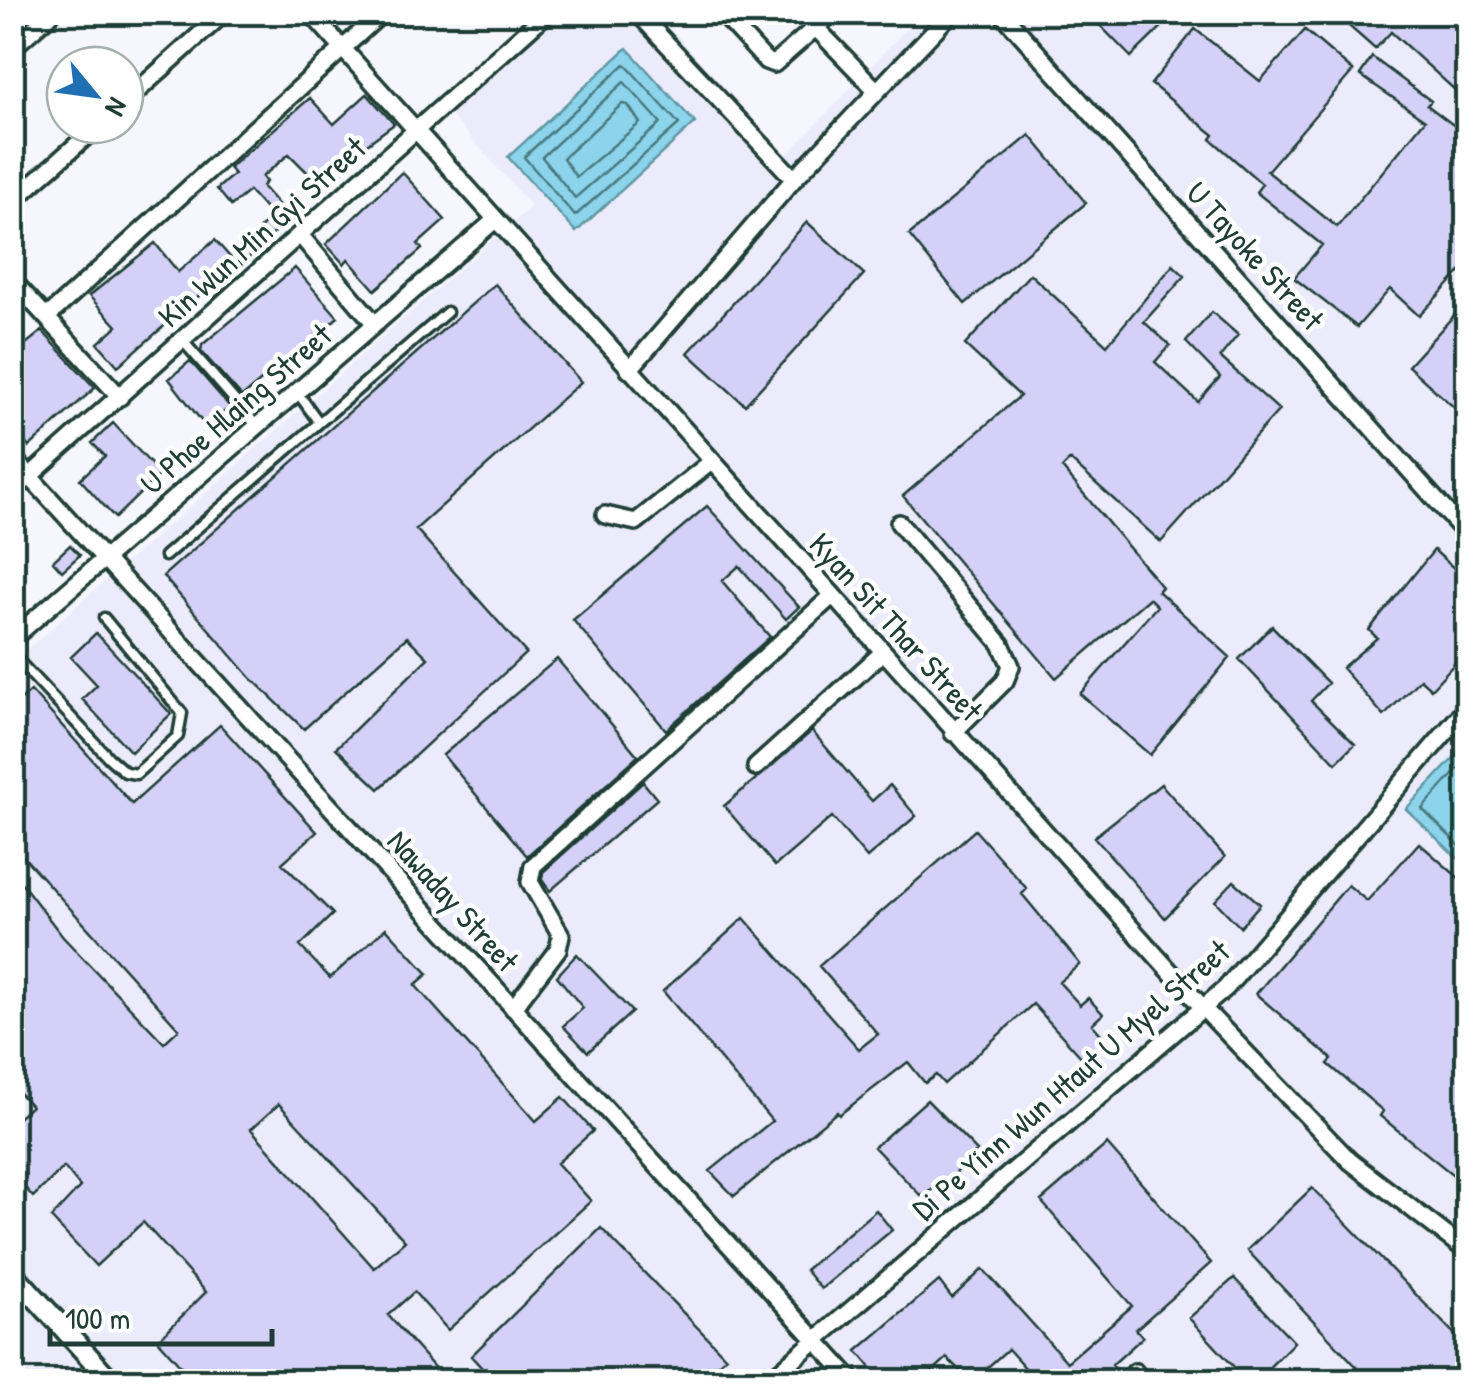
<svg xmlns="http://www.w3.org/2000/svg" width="1480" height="1394" font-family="'Patrick Hand',sans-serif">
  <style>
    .built { fill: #ecebfc }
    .water { fill: #8bd4ec; stroke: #6098a2; stroke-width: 2.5 }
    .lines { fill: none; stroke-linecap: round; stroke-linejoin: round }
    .shore { stroke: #4a797e; stroke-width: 2.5 }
    .building { fill: #d4d0f8; stroke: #1f3d34; stroke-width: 2.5; fill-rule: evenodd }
    .service-casing { stroke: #1f3d34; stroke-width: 15 }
    .minor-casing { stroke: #1f3d34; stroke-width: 22 }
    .tertiary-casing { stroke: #1f3d34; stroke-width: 25 }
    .service { stroke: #fff; stroke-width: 8 }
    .minor { stroke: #fff; stroke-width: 15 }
    .tertiary { stroke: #fff; stroke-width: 18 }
    .labels { text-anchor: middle; stroke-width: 9; stroke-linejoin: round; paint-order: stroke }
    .street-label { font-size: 32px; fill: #1f3d34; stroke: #fff }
  </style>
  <rect width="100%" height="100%" fill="#f6f6fe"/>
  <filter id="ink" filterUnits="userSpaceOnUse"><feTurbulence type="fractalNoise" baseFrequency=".01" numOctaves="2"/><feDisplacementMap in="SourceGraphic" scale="20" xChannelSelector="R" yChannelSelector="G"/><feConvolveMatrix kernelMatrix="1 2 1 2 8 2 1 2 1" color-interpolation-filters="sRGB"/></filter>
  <g filter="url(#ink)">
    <path class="built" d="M561 13H656L787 155 921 13H1467V1381H13L12 663 531 206 448 112Z"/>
    <path class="water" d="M627 48 695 123 576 232 508 157Z
      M1467 744V867L1406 809Z"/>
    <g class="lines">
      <path class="shore" d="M625 64 679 124 575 216 524 157Z
        M624 82 661 123 575 198 542 157Z
        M622 104 628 105 640 123 576 177 563 158Z
        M1468 758 1422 809 1468 854"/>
    </g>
    <path class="building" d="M1087 12H1177L1131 57Z
      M1333 12H1468V102L1391 32 1375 49Z
      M1195 29 1260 81 1305 30 1353 71 1267 171 1337 227 1425 120 1360 75 1372 57 1431 101 1427 105 1468 136V264L1419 316 1390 289 1357 327 1294 278 1322 245 1256 192 1262 184 1211 139 1214 135 1151 84Z
      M367 94 394 124 336 167 342 173 324 189 289 154 262 177 266 182 262 186 290 218 241 265 235 252 272 217 249 191 231 206 217 189 234 174 229 168 310 98 334 124Z
      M1030 135 1086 203 965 304 909 235Z
      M402 172 445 220 418 244 422 249 375 290 348 259 344 264 326 244Z
      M807 222 864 274 745 405 688 353Z
      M215 240 236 264 118 366 98 343 117 326 89 296 155 243 178 272Z
      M1173 265 1185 276 1144 322 1170 345 1155 362 1198 402 1220 377 1186 342 1212 312 1238 335 1220 357 1279 410 1161 542 1070 460 1062 468 1162 587 1158 591 1230 657 1150 755 1080 694 1157 606 1149 598 1056 678 903 496 1020 396 965 345 1030 274 1107 345Z
      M295 268 338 317 242 397 201 351 202 345Z
      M495 284 581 382 416 529 526 653 379 789 336 748 428 658 407 637 304 729 252 679 163 576Z
      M1468 300V420L1408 366Z
      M42 331 95 388 29 447 12 428V355Z
      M190 361 230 407 206 427 169 379Z
      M113 423 160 474 115 518 80 479 105 456 92 443Z
      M707 506 799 607 786 619 739 566 722 581 770 637 666 730 573 620Z
      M70 545 80 555 62 571 53 561Z
      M1434 550 1468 581V649L1431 689 1420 679 1384 716 1342 668 1377 638 1369 630Z
      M1272 626 1328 683 1311 701 1355 744 1336 763 1239 659Z
      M96 633 171 714 131 752 82 699 97 685 71 657Z
      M557 659 638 756 527 856 443 755Z
      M31 691 132 804 220 725 317 832 282 863 333 914 300 946 330 978 386 928 428 974 415 985 536 1121 563 1097 593 1131 557 1163 591 1201 448 1330 414 1292 388 1315 447 1382H195L158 1340 206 1292 143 1222 96 1266 51 1218 80 1187 64 1167 33 1197 12 1173V1123L31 1106 12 1085V871L63 937 164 1043 179 1029 12 844V708ZM279 1104 405 1241 374 1268 251 1129Z
      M812 731 872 801 890 785 916 816 867 858 832 817 775 866 724 806Z
      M643 782 657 799 550 891 542 880 543 872Z
      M1161 784 1225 857 1165 918 1094 837Z
      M975 830 1027 889 1022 894 1080 964 1059 982 1080 1005 1088 998 1103 1014 1092 1024 1106 1040 1084 1060 1033 1004 944 1084 936 1075 925 1083 908 1062 839 1115 837 1112 734 1196 710 1171 772 1121 663 991 744 918 859 1049 878 1034 819 966Z
      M1419 843 1468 886V1187L1380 1116 1383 1111 1328 1064 1332 1059 1256 994 1348 885 1367 901Z
      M1234 881 1260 904 1240 927 1215 901Z
      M577 954 632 1012 588 1052 563 1026 583 1008 557 976Z
      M927 1100 977 1151 949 1180 921 1196 874 1147Z
      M1107 1144 1211 1263 1136 1329 1143 1337 1112 1365 1126 1382H1038L1008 1349 971 1382 947 1358 921 1382H883L857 1351 939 1281 952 1298 983 1269 1067 1362 1132 1306 1041 1201Z
      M1312 1188 1468 1348V1382H1371L1247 1250Z
      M876 1210 892 1230 821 1289 805 1270Z
      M601 1228 726 1357 697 1382H495L471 1356Z
      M1234 1278 1294 1342 1255 1382H1248L1189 1318Z"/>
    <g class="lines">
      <g class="service-casing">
        <path id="service" d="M182 340 257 426
          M297 392 318 421
          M165 556 447 312
          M12 654 109 758 125 772 136 774 178 736 182 713 104 618"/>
      </g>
      <g class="minor-casing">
        <path id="minor" d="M310 12 1203 1008 1350 1161 1468 1252
          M637 12 794 179
          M721 12 766 61 774 64 833 12
          M1001 12 1468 536
          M817 29 876 90
          M12 48 53 12
          M125 102 225 12
          M12 202 99 125
          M300 235 375 324
          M12 280 120 397
          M47 317 383 12
          M629 370 794 179 952 12
          M12 457 854 1382
          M12 492 548 12
          M605 515 636 522 711 462
          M899 523 1001 644 1011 666 1005 681 953 733
          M12 639 495 220
          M756 767 882 653
          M513 1008 558 949 561 935 530 882 533 866 831 597
          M1135 1372 1143 1382
          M767 1382 1226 988 1468 706"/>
      </g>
      <g class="tertiary-casing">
        <path id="tertiary" d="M12 1272 112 1382"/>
      </g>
      <use href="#service" class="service"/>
      <use href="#minor" class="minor"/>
      <use href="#tertiary" class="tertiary"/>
    </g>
  </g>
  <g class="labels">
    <g class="street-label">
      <text transform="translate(262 232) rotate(-42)" y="11">Kin Wun Min Gyi Street</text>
      <text transform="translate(1255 256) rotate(48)" y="11">U Tayoke Street</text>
      <text transform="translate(236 409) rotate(-41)" y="11">U Phoe Hlaing Street</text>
      <text transform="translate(896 627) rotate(48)" y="11">Kyan Sit Thar Street</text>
      <text transform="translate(453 901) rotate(48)" y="11">Nawaday Street</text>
      <text transform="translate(1071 1080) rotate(-41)" y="11">Di Pe Yinn Wun Htaut U Myel Street</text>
    </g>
  </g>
  <rect width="1480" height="1394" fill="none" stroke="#fff" stroke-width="50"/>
  <rect x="25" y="25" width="1430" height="1344" fill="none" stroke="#1f3d34" stroke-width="4" filter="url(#ink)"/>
  <g transform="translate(95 95) rotate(119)"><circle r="48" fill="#ffffff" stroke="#a5b1ae" stroke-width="2.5"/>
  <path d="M0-8L18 38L0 25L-18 38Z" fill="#1f6fb2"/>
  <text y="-15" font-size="28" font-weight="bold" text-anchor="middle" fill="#1f3d34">N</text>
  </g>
  <path d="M50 1329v15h222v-15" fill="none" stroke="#1f3d34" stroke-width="5"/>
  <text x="65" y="1329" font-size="30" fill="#1f3d34" stroke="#ffffff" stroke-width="8" paint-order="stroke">100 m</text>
</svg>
